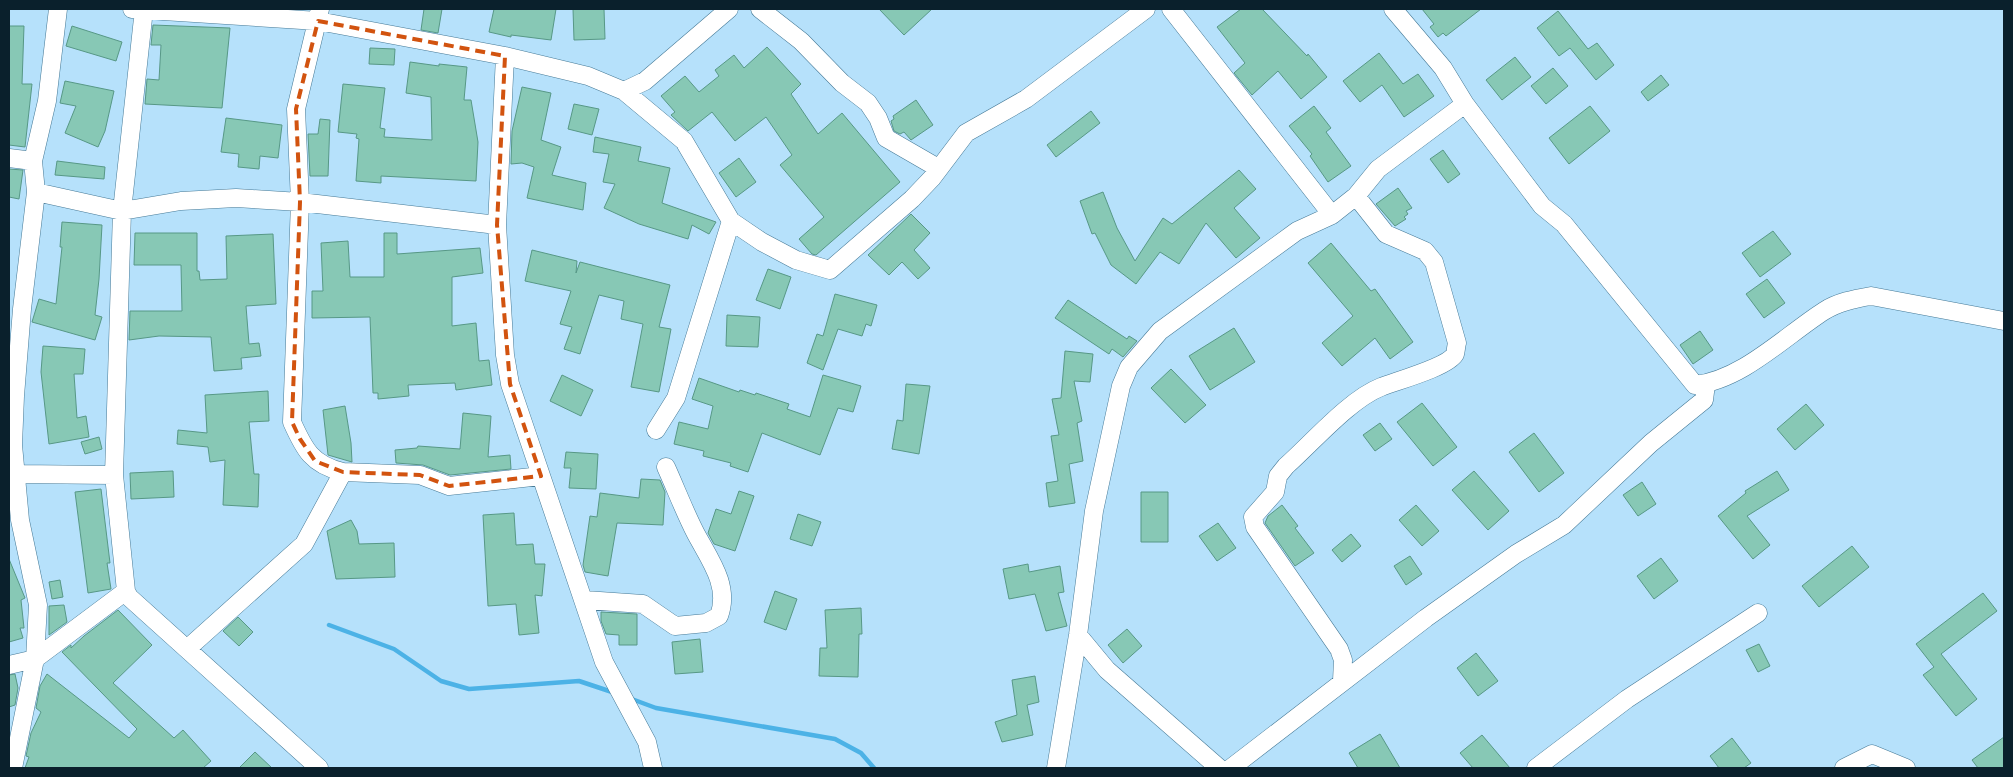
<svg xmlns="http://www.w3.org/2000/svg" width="2013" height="777" font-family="'Space Grotesk',sans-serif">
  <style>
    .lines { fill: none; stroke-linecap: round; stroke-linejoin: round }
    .stream { stroke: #4cb2e6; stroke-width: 4.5 }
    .building { fill: #87c8b5; stroke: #579886 }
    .street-casing { stroke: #467a97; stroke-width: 19 }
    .street { stroke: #fff; stroke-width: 18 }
    .marked { fill: none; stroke: #d2530f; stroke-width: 4; stroke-dasharray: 10 6; stroke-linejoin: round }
  </style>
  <rect width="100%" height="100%" fill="#b6e1fb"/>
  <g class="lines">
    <path class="stream" d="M329 625 394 649 441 681 469 689 579 681 615 693
      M629 698 656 708 835 739 861 753 874 768"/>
  </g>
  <path class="building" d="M424 9H442L438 33 421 30Z
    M494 9H556L551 40 511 35V37L489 32Z
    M573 9H604L605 39 574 40Z
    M879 9H932L904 35Z
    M1241 9H1262L1307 56 1308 54 1327 77 1301 99 1278 71 1252 95 1234 73 1245 63 1217 27Z
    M1422 9H1481L1446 36 1443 33 1438 37 1430 27 1434 24Z
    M1558 11 1588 49 1597 43 1614 65 1596 80 1570 48 1559 56 1537 28Z
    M153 25 230 28 222 108 145 104 147 79 159 80 161 45H151Z
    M9 26H24L22 84H32L25 147 9 145Z
    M72 26 122 42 116 61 66 46Z
    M767 47 801 84 791 94 818 134 842 113 900 182 816 255 812 254 799 239 824 217 780 165 792 155 766 117 735 141 712 112 688 131 671 115 675 112 661 96 685 76 699 92 719 76 715 70 734 55 744 68Z
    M370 48 395 49 394 65 369 64Z
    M1379 53 1403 84 1418 74 1434 96 1404 117 1382 85 1360 102 1343 81Z
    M1515 57 1531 77 1502 100 1486 80Z
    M410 62 439 66V64L467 67 464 100H471L478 142 476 181 381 176V183L356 181 359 139 356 138 357 134 338 132 343 84 385 88 380 128 385 129 384 137 432 140 431 97 406 93Z
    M1553 68 1568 86 1546 104 1531 86Z
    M1661 75 1669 85 1648 101 1641 92Z
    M65 81 114 91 105 131 98 147 65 133 76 106 60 103Z
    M522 87 551 93 541 140 561 147 552 175 586 183 583 210 527 198 534 167 522 163 511 164 512 131Z
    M916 100 933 125 911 140 904 132 900 134 894 131 891 121 894 119 893 116Z
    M574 104 599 109 592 135 568 129Z
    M1314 106 1331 128 1326 132 1351 166 1328 182 1310 156 1312 154 1289 126Z
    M1590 106 1610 131 1569 164 1549 138Z
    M1091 111 1100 123 1056 157 1047 145Z
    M226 118 282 125 278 158 260 156 259 169 238 167 239 154 221 152Z
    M320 119 330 120 328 176H310L308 134H318Z
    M595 137 641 147 638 161 670 168 662 203 716 222 709 234 692 225 688 239 639 224 604 208 615 184 603 182 609 154 593 152Z
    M1443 150 1460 174 1448 183 1430 159Z
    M739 158 756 182 736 197 719 173Z
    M57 161 105 167 104 179 55 175Z
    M9 169 23 170 19 199 9 197Z
    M1239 170 1256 189 1234 208 1260 238 1236 258 1206 223 1179 264 1160 252 1136 284 1111 265 1095 233 1092 234 1080 201 1103 192 1117 228 1135 261 1163 218 1172 224Z
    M1398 188 1412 208 1406 211 1408 214 1404 217 1406 219 1395 226 1376 204Z
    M911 214 930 233 914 250 930 268 918 279 902 262 889 275 868 255Z
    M62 222 102 225 99 279 95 315 102 317 95 340 32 322 39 299 56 304 62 247H60Z
    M1773 231 1791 254 1760 277 1742 253Z
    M135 233H197V271H199L200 280 227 279 226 236 273 234 276 304 246 306 249 344 259 343 261 356 241 358 242 369 214 371 211 337 159 336 129 340 130 311H182L181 265H134Z
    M384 233H397V254L480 248 483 273 452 277V326L476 323 479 361 489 360 492 385 456 390 455 383 408 385 409 396 378 399V393H373L370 317 312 318V291H323L321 243 348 241 350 277H384Z
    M1331 243 1371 291 1375 289 1413 342 1390 359 1375 338 1342 366 1322 343 1353 316 1308 263Z
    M532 250 577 261 576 273 580 262 670 285 659 327 671 329 659 392 631 387 643 324 621 319 624 301 599 295 580 354 564 349 572 327 560 324 571 291 525 281Z
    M768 269 791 277 780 309 756 300Z
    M1767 279 1785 303 1764 318 1746 294Z
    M835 294 877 305 871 326 866 324 862 336 838 329 823 370 807 363 817 334 823 336Z
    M1068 300 1127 339 1129 336 1137 341 1123 357 1112 349 1109 354 1055 318Z
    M727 315 760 317 758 347 726 346Z
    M1234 328 1255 362 1210 390 1189 356Z
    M1700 331 1713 350 1693 364 1680 345Z
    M43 346 85 349 83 374H74L77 418 86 416 89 437 49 444 41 372Z
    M1065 351 1093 354 1090 382 1074 381 1082 421 1077 423 1083 461 1069 464 1075 503 1049 507 1046 483 1058 481 1051 436 1059 435 1052 399 1061 398Z
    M1171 369 1206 405 1185 423 1151 388Z
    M562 375 593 390 581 416 550 401Z
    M823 375 861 386 853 412 838 408 820 455 762 433 748 472 730 466 731 463 703 456 704 451 674 444 679 422 708 429 713 406 692 399 699 378 739 392 740 390 755 395 756 393 789 404 787 409 810 417Z
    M906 384 930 386 919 454 892 449 897 420 903 421Z
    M268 391 269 421 249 422 254 474H259L258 507 223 505 225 460 210 462 208 447 177 444 178 430 207 433 205 395Z
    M1422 403 1457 447 1433 466 1397 422Z
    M1806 404 1824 425 1795 450 1777 429Z
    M345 406 351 443 352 462 328 455 323 410Z
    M463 413 491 416 488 457 510 455 511 469 450 475 423 465 396 463 395 450 417 448 418 446 460 449Z
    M1380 423 1392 439 1375 451 1363 435Z
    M1534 433 1564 473 1539 492 1509 452Z
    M99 437 102 449 85 454 81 442Z
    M566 452 598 454 596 489 569 488 571 468H564Z
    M173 471 174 497 131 499 130 473Z
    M1474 471 1509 511 1488 530 1452 490Z
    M1777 471 1789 490 1747 516 1770 545 1753 559 1718 516 1746 493 1745 491Z
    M641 479 660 480 665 492 663 525 617 523 608 576 585 572 583 565 590 516 597 517 600 493 639 498Z
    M1642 482 1656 504 1638 516 1623 495Z
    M101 489 110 563H107L111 589 88 593 75 492Z
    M739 491 754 496 735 551 714 544 708 533 716 509 731 514Z
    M1141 492H1168V542H1141Z
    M1282 505 1298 526 1295 528 1314 553 1295 566 1265 523 1268 516Z
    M1416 505 1439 531 1422 546 1399 520Z
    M514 513 516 545 533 544 535 564H545L542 596 535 595 539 633 519 635 516 604 488 606 483 515Z
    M798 514 821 522 812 546 790 539Z
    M351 520 357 531 359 544 394 543 395 577 336 579 327 531Z
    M1218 523 1236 548 1217 561 1199 536Z
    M1351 534 1361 546 1342 562 1332 550Z
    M1852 546 1869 567 1819 607 1802 586Z
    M1410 556 1422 574 1406 585 1394 566Z
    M1661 558 1678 581 1654 599 1637 576Z
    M9 559 25 598 21 600 24 628H20L23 638 9 642Z
    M1028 564 1029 572 1060 566 1064 592 1058 593 1067 626 1046 631 1035 594 1009 599 1003 569Z
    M60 580 63 597 52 599 49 582Z
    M775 591 797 599 786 630 764 622Z
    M1983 593 1997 611 1941 654 1977 699 1956 716 1923 675 1934 667 1916 644Z
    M64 605 67 622 49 635V606Z
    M861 608 862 634H859L858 677 819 676 820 648H827L825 610Z
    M118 610 152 645 113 683 174 738 183 730 211 761 203 768H25L29 757 26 756 31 733 41 712 36 708 40 686 47 674 129 738 137 729 62 652 71 645V648L84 636Z
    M601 612 637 614V645H619V635L606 634 601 621Z
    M238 617 253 632 239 646 223 631Z
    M1127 629 1142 646 1123 663 1108 645Z
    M700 639 703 672 675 674 672 642Z
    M1759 644 1770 666 1758 672 1746 650Z
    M1476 653 1498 681 1478 696 1457 668Z
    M15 674 18 688 15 705 9 707V675Z
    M1035 676 1039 702 1027 705 1033 735 1002 742 995 722 1017 715 1012 680Z
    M1380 734 1400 768H1358L1349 753Z
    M1482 735 1510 768H1473L1460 753Z
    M2004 737V768H1978L1972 760Z
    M1732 738 1751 763 1744 768H1719L1710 756Z
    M255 752 272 768H239Z"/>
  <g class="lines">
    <g class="street-casing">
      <path id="street" d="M132 9 318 21 505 56 588 76 624 91 684 141 731 221 762 242 796 260 830 270 912 199 932 178 966 133 1026 99 1146 9
        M144 9 122 211 114 475 126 591 129 597 319 768
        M320 9 296 109 300 202 292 422C304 449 312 465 343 472L420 475 449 486 541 476
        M760 9 801 41 842 83 868 103 878 118 886 138 938 168
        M1171 9 1332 215
        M505 56 497 225 505 355 510 384 604 662 647 742 653 768
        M624 91 645 81 729 9
        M1465 104 1542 206 1564 224 1695 385C1742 380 1785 336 1824 311 1838 302 1854 299 1871 296L2004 321
        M9 158 33 161
        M36 192 122 211 181 201 236 198 300 202 497 225
        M656 430 676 398 731 221
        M16 474 114 475
        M585 600 643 604 675 626 706 623 719 616C730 586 710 560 696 534 685 513 676 489 666 467
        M1078 635 1107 670 1219 768
        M187 649 304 544 343 472
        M9 665 35 659 126 591
        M1342 681 1343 660 1339 649 1255 527 1253 517 1275 492 1278 476 1286 466C1312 443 1350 399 1381 387 1396 381 1448 367 1455 354 1456 351 1456 346 1457 343L1434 262 1425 251 1386 234 1356 196
        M13 768 35 659 38 605 20 520 13 445 15 396 22 309 36 192 33 161 47 101 58 9
        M1056 768 1078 635 1094 511 1121 386 1129 367 1160 331 1297 231 1332 215 1356 196 1378 169 1465 104 1443 68 1393 9
        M1231 768 1426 618 1516 554 1564 525 1651 443 1704 400 1706 384
        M1536 768 1627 699 1758 613
        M1844 768 1872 754 1906 768"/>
    </g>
    <use href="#street" class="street"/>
  </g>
  <path class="marked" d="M318 21 505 56 497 225 510 384 541 476 449 486 420 475 343 472 315 461 300 439 292 422 300 202 296 109Z"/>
  <rect width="2013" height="777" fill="none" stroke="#0a202c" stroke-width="20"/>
</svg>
